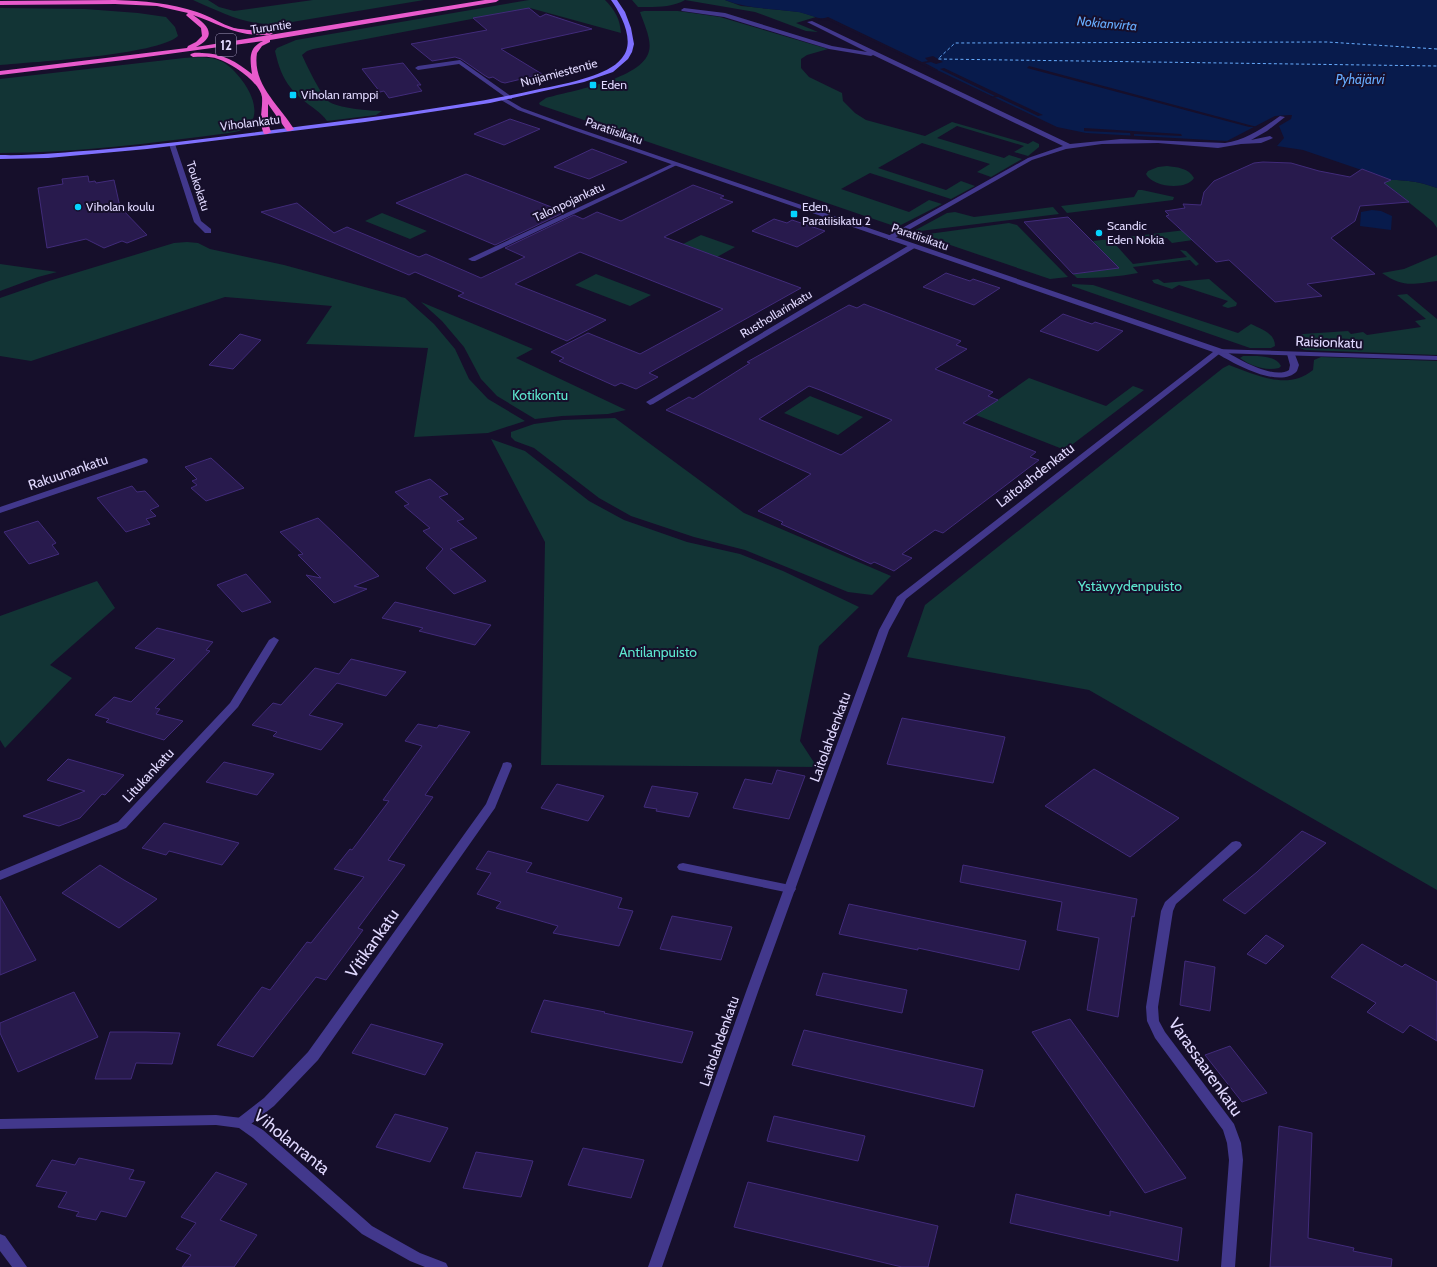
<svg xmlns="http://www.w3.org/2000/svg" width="1437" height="1267" font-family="Cabin,sans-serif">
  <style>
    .green { fill: #123435 }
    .water { fill: #081b4c }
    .pier { fill: #160f2b }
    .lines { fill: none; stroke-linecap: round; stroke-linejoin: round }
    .ferry { stroke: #67adff; stroke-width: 1; stroke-dasharray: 3 2.5; stroke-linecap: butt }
    .building { fill: #281a4d; stroke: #412b7a; fill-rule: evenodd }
    .service { fill: #42388c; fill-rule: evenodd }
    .minor { fill: #42388c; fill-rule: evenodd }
    .tertiary { fill: #42388c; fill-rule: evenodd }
    .secondary { fill: #7f70ff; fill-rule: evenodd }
    .trunk { fill: #e85acc; fill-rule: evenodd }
    .poi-dot { fill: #05d3ff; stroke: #160f2b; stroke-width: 1.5 }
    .labels { text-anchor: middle; stroke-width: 4; stroke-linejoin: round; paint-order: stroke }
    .far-street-label { font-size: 12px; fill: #e1d9ff; stroke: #160f2b }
    .far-poi-label { font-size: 12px; fill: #e1d9ff; stroke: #160f2b; text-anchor: start }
    .far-water-label { font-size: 13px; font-style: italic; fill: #67adff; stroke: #160f2b }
    .shield { fill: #160f2b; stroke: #a49cbf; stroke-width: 1 }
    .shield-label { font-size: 13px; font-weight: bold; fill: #e1d9ff }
    .street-label { font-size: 14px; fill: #e1d9ff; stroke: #160f2b }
    .park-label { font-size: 14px; fill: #5de7cf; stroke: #160f2b }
    .near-street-label { font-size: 17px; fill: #e1d9ff; stroke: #160f2b }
  </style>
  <rect width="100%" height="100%" fill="#160f2b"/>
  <path class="green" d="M193 0H208L219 7 234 11 313 0H424L280 24C246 26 223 13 193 0Z
    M529 0H605C615 10 620 19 621 33L530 8 313 49 307 51 302 55C307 66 320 93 328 101 336 108 371 111 382 111L376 115 327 121C321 112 311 107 303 100 286 86 280 73 275 51L277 48 296 40Z
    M632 0H725L741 6 800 12 816 17 796 23 818 32 806 31 755 12 685 0C671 8 654 7 638 7Z
    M0 8 85 9 138 13 166 17 175 27 178 36C158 55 33 62 0 65Z
    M644 11H678L720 17 828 49 807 55 801 59V68L809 77 842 93 843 101 855 113 866 120 925 136 952 122 1028 144 1033 141 1039 144V147L1028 156 1014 152 1024 146 957 126 937 138 1004 158 1009 155 1022 159 991 177 977 172 990 164 922 143 878 168 946 190 961 181 975 186 951 199 870 173 841 189 909 212 929 200 942 204 897 227 540 105 539 103 546 98C570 91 643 79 649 51 652 40 644 24 640 12Z
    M184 58C197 57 215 56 226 64 241 75 263 104 251 123 247 130 236 132 229 133 153 143 77 153 0 153V79Z
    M1167 166C1176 167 1189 168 1194 178 1186 191 1152 187 1146 174L1148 171 1158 167Z
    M1391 180C1407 180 1421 182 1437 188V228L1433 222 1396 192 1377 185Z
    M1138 190H1142L1174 197 1173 200 1067 213 1061 206 1134 197Z
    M1053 207 1059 214 912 232 947 213 955 212 974 217Z
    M382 213 427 231 410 239 365 221Z
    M1009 223 1017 225 1068 277 1050 279 921 235Z
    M1194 229 1193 240 1172 243 1167 238 1115 244 1133 264 1187 257 1180 250 1186 251 1199 264 1196 266 1190 260 1133 267 1138 273C1118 277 1098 278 1077 278L1073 274 1118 268 1093 241Z
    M701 235 735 247 717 257 683 244Z
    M187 242 198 243 210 249 284 265 405 298 434 324 455 349 469 379 488 399 525 421 488 433 414 437 428 348 306 344 332 306 225 297 31 361 0 356V298L49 281 174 243Z
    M1437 255V281C1413 284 1403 288 1382 273L1404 269Z
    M0 264 57 272 38 277 0 291Z
    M596 274 651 295 630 306 575 285Z
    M1158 279 1164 283 1209 279 1237 303 1236 306 1228 308 1222 306 1228 301 1179 285 1172 289 1154 283 1152 280Z
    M1072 284 1093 285 1238 333 1251 324C1261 329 1275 333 1275 346L1271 348H1250L1072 286Z
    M1407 294 1437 319V355L1305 350 1300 348 1294 338 1303 334 1348 331 1351 334 1363 332 1367 335 1421 327 1415 321 1426 319 1397 295Z
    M421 302 533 349 516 358 626 410 608 414 562 416 535 419 497 396 481 379 464 347 442 321Z
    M1243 356C1253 356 1275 354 1281 366L1279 368C1264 371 1251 366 1240 358Z
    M1321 357 1437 361V890L1089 690 907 657 925 605 1223 368 1229 365C1256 375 1288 391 1313 370L1314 360Z
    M1029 378 1106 406 1133 386 1144 390 1065 450 976 415Z
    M810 396 863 417 838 435 784 413Z
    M615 418 744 513 891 576 872 595 848 592 745 550 694 537 631 516 599 498 534 448 515 441 511 437V432L534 424 563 420Z
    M491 439 525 451 589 501 624 520 687 542 740 554 783 571 859 607 819 646 800 741 817 767 541 765 545 542Z
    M97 581 115 608 50 665 72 678 5 748 0 740V616Z"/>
  <path class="water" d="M725 0H1437V188C1421 182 1407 180 1391 180L1303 150 1277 146 1284 138 1279 126 1291 119 1292 115H1290L1275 116 1227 141 1086 133 1057 127 828 18C818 20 809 14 798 12 774 9 748 9 725 0Z
    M1372 210 1381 211 1392 216 1391 230 1360 226 1361 212Z"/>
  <path class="pier" d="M828 17 922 62 928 61 925 58 933 56 943 62 936 64 931 62 925 63 938 70 935 71 828 20 822 21 818 20Z
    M1029 66 1257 127H1249L1027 68Z
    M944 68 1043 115 1038 116 998 97 991 98 990 97 995 96 940 69Z
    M1084 128 1181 134 1182 136 1134 134V137H1131L1130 133 1084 131Z"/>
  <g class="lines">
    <path class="ferry" d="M1437 49 1327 42 955 43 938 59 1437 66"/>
  </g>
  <path class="building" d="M529 8 540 17 546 14 592 29 501 49 542 74 505 83 501 82 493 77 489 78 484 75 461 59 455 57 432 61 411 44 487 30 473 18Z
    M403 63 421 85H417L422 91 389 98 384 91 380 92 362 69Z
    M510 119 540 129 504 145 474 134Z
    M592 149 627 162 589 179 554 167Z
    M1263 162 1291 163 1319 171 1350 177 1362 169 1391 180 1384 183 1409 202 1360 206 1355 221 1331 238 1375 274 1307 284 1322 296 1275 302 1229 260 1216 262 1166 216 1169 215 1165 211 1185 208 1183 204 1201 205 1204 192 1214 181 1254 163Z
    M466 174 554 208 565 212 495 245 396 203Z
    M88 176 89 182 95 181 96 183 114 180 120 207 147 235 127 243 122 241 104 248 86 239 47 248 38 188 63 184 62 179Z
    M693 185 724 196 720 198 733 202 664 237 801 288 649 373 658 377 636 389 621 383 615 386 559 361 564 358 551 352 588 333 640 354 723 309 580 252 515 284 606 320 567 341 458 296 464 293 415 272 409 275 261 212 297 203 334 233 347 227 419 257 426 254 481 278 525 257 505 248 574 215 583 219 597 212 621 221Z
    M1068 217 1119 268 1073 274 1024 222Z
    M774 219 787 223 792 220 825 231 797 247 752 231Z
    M946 273 970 281 973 279 1000 288 974 305 923 287Z
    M864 304 961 341 956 345 967 349 935 369 993 392 988 396 998 400 963 423 1036 452 1030 457 1039 460 943 533 935 530 902 554 912 558 894 571 874 562 871 564 781 524 783 522 758 511 811 474 666 410 689 397 693 399 750 363 747 362 849 305 857 308ZM809 386 820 390 892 420 841 455 759 419Z
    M1063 314 1092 324 1095 322 1123 331 1098 351 1040 331Z
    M240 334 261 340 233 369 209 365Z
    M211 458 244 488 206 501 191 488 197 485 192 481 197 479 185 467Z
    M430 479 448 494 439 497 464 519 457 521 477 538 450 549 486 581 454 594 426 568 443 549 423 531 430 528 404 506 409 504 395 492Z
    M132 486 137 492 145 491 159 506 150 510 156 516 146 519 150 524 126 532 97 498Z
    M318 518 379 576 354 586 367 589 334 603 306 575 321 578 298 555 303 554 280 532Z
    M38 521 56 543 52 545 59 554 29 564 4 532Z
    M246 574 271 602 242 612 217 585Z
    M395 602 491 625 475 645 419 631 423 628 382 618Z
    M157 628 213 642 206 650 210 651 155 708 160 709 156 714 183 721 164 740 106 722 109 719 95 715 114 697 131 702 175 659 135 648Z
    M351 659 406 672 386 696 337 683 309 715 343 724 321 750 273 736 277 732 252 725 273 703 281 705 315 668 339 674Z
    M902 718 1005 737 993 783 887 764Z
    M418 724 437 728 439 725 470 732 425 795 433 797 388 860 405 865 358 928 363 930 326 980 316 977 253 1057 217 1045 262 987 270 990 307 942 311 943 364 877 334 869 350 849 352 850 389 801 383 800 422 746 405 741Z
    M68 759 124 775 105 795 102 794 80 818 59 826 23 816 85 791 47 780Z
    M224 762 274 774 257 795 206 782Z
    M1094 769 1179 818 1130 857 1045 806Z
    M777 770 805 776 789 819 733 808 745 779 772 784Z
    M557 784 604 796 588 821 541 808Z
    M652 786 698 793 689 817 656 811 657 809 644 807Z
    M164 823 239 843 222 865 169 851 166 855 142 848Z
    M1302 831 1326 843 1245 914 1223 900 1257 872Z
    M488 851 532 863 526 872 622 898 618 908 633 911 619 946 553 933 558 926 496 908 501 902 477 894 491 873 476 869Z
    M100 865 124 880 157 899 119 928 62 893Z
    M963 865 1137 899 1134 917 1132 916 1118 1017 1087 1010 1099 938 1057 930 1062 902 960 882Z
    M0 896 36 960 0 975Z
    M849 904 1026 941 1019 970 918 948V950L839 934Z
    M672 916 732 927 721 960 660 949Z
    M1266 935 1284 946 1266 964 1247 954Z
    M1362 944 1402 967 1405 964 1437 982V1041L1410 1025 1403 1033 1367 1012 1376 1003 1331 977Z
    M1185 961 1215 967 1210 1011 1180 1005Z
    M823 973 907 990 902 1013 816 995Z
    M74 992 98 1037 18 1072 0 1033V1023Z
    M544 1000 605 1012 604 1013 693 1032 682 1063 531 1032Z
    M1070 1019 1186 1178 1145 1193 1032 1032Z
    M371 1024 443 1044 425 1075 352 1053Z
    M804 1030 983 1070 974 1107 792 1065Z
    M110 1032H146L180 1033 172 1064 136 1063 131 1079H95Z
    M1230 1046 1267 1093 1242 1102 1205 1055Z
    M395 1114 448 1128 430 1162 376 1147Z
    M774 1116 865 1136 858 1161 767 1141Z
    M1279 1126 1312 1133 1308 1238 1354 1248 1353 1251 1392 1259 1391 1267H1270Z
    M583 1148 644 1160 631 1198 568 1185Z
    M476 1152 533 1161 521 1197 463 1188Z
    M79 1158 134 1170 129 1179 145 1182 126 1217 101 1211 96 1220 76 1216 79 1212 58 1207 67 1192 36 1186 52 1160 75 1165Z
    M216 1172 247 1184 220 1220 257 1235 234 1267H182L191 1255 176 1249 196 1223 181 1217Z
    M748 1182 938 1226 928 1267H902L734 1227Z
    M1016 1194 1110 1216V1211L1182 1228 1178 1261 1010 1223Z"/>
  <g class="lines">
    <path class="service" d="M684 8 725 13 832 46 867 52 807 22 812 21 1070 144 1121 139 1225 143C1246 140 1263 128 1280 116L1285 117 1267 131 1251 140 1270 136 1273 138 1261 143 1241 144 1218 148 1158 143 1102 144 1066 149 1032 160 891 240H888V236L1028 158 1063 146 873 55 871 56 829 49 724 17 682 11 681 10Z
      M460 60 512 97V99H508L459 64 418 70 415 68 418 66Z
      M1216 349H1222C1236 358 1273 380 1289 370L1290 365 1287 354 1291 352H1294L1299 365 1297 371C1280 390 1233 363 1216 353Z"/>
    <path class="minor" d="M170 143 175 144 201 221 211 229V233H205L194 222 169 144Z
      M674 163 679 164 475 261H472L468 259Z
      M911 244H914L918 246 653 404 650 405 646 402Z
      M1216 349 1437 356V360L1219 353 1215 351Z
      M144 458 147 459 148 461 147 463 0 513V507Z
      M274 637 279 640 238 707 126 828 0 880V871L118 822 230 703 269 640Z
      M507 762 511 763 512 766 495 808 318 1060 274 1106 247 1127 242 1128 237 1127 235 1123 237 1119 264 1098 308 1052 486 804 502 766 503 763Z
      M1236 841 1240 842 1242 845 1240 848 1176 904 1173 911 1158 1007 1159 1021 1165 1032 1234 1124 1241 1143 1243 1160 1235 1267H1221L1229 1160 1227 1143 1223 1130 1155 1038 1147 1021 1146 1007 1161 911 1165 902 1232 842Z
      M683 863 790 885 794 886 796 889 794 892 790 893 679 870 677 867 679 864Z
      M0 1234 5 1236 27 1267H12L0 1251Z"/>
    <path class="tertiary" d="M501 98H505L522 108 574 127 1222 349 1223 351 906 599 889 630 759 989 662 1267H648L747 989 879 630 897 597 1213 352 570 129 518 110 501 100Z
      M216 1115 242 1118 263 1130 372 1226 420 1253 446 1263 448 1267H425L410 1261 362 1234 253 1138 239 1128 216 1125 0 1129V1119Z"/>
    <path class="secondary" d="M611 0H617L625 12 631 28 634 44 632 52 628 59 613 72 584 82 490 103 365 122 147 149 48 158 0 159V155C33 156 65 152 98 150 167 144 235 135 303 126 381 116 459 107 535 90 553 86 572 83 589 77 601 73 614 68 622 58 636 42 621 14 611 0Z"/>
    <path class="trunk" d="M115 0C144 1 170 3 197 12 210 16 221 24 234 28 242 30 270 31 273 33 270 36 266 35 261 35 234 35 217 23 193 15 208 25 218 36 196 47L485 0H499L496 2 270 40V42L262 46 257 53C252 84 279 105 294 129L290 131H287L268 104V123L271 132 267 134H264C258 121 263 110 262 97 260 82 231 63 218 59 210 56 201 57 193 57L190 55C193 52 197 53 202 53 222 53 237 62 252 74 250 59 248 48 263 41L124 60 0 75V71L187 48 188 46 196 42 202 36 201 28 187 16 186 15 188 13 157 6 115 4 0 5V1Z"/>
  </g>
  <g class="poi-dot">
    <rect x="589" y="81" width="8" height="8" rx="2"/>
    <rect x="289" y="91" width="8" height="8" rx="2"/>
    <circle cx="78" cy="207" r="4"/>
    <rect x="790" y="210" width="8" height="8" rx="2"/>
    <circle cx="1099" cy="233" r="4"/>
  </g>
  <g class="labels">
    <g class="far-street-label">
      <text transform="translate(271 27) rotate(-8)" y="4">Turuntie</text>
      <text transform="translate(559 73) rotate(-15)" y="4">Nuijamiestentie</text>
      <text transform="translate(250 123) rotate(-7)" y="4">Viholankatu</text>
      <text transform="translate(614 131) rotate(19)" y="4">Paratiisikatu</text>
      <text transform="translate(198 186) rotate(72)" y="4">Toukokatu</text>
      <text transform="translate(569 202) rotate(-25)" y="4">Talonpojankatu</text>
      <text transform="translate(920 237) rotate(19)" y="4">Paratiisikatu</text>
      <text transform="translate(776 314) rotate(-31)" y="4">Rusthollarinkatu</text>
    </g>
    <g class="far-poi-label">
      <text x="601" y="89">Eden</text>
      <text x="301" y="99">Viholan ramppi</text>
      <text x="86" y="211">Viholan koulu</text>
      <text x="802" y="211">Eden,<tspan x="802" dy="14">Paratiisikatu 2</tspan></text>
      <text x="1107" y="230">Scandic<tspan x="1107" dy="14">Eden Nokia</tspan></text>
    </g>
    <g class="far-water-label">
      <text transform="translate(1107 23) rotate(5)" y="5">Nokianvirta</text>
      <text x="1360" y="84">Pyhäjärvi</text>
    </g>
    <rect class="shield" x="216" y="34" width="20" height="22" rx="3"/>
    <g class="shield-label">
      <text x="226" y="50">12</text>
    </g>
    <g class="street-label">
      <text transform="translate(1329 342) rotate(2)" y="5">Raisionkatu</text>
      <text transform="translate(68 472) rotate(-19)" y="5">Rakuunankatu</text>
      <text transform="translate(1035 475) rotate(-38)" y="5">Laitolahdenkatu</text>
      <text transform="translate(830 737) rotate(-70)" y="5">Laitolahdenkatu</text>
      <text transform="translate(148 775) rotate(-47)" y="5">Litukankatu</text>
      <text transform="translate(719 1041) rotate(-71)" y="5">Laitolahdenkatu</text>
    </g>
    <g class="park-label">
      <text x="540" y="400">Kotikontu</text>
      <text x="1130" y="591">Ystävyydenpuisto</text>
      <text x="658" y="657">Antilanpuisto</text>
    </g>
    <g class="near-street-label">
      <text transform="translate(372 943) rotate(-55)" y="6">Vitikankatu</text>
      <text transform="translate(1206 1067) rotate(55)" y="6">Varassaarenkatu</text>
      <text transform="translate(292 1142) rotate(39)" y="6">Viholanranta</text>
    </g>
  </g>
</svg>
